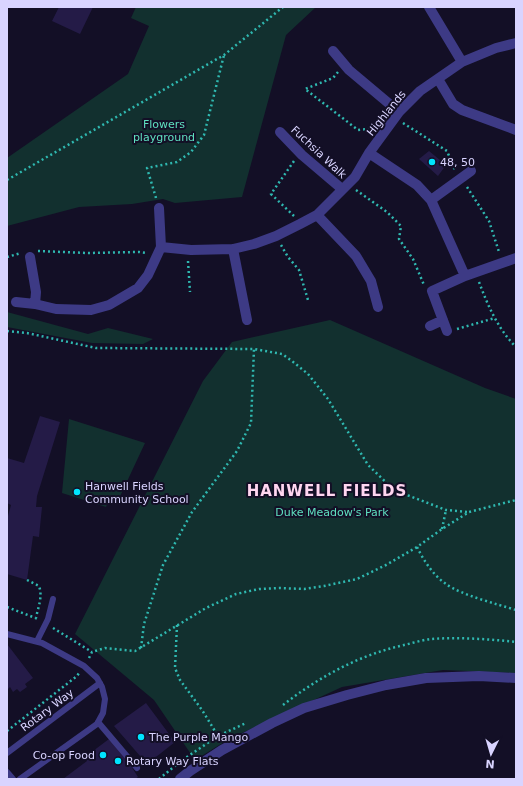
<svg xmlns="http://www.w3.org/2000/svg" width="523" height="786" font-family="'DejaVu Sans',sans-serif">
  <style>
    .green { fill: #12302f }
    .building { fill: #241b47 }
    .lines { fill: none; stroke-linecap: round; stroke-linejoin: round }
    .path { stroke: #2fb8b0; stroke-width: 2.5; stroke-dasharray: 2 3; stroke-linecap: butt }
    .service { stroke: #3d3a85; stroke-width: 6 }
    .minor { stroke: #3d3a85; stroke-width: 10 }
    .tertiary { stroke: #3d3a85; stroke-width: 10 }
    .poi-dot { fill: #00e5ff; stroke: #130f26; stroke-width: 1.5 }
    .labels { text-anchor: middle; stroke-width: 4; stroke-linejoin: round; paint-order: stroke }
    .street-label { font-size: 11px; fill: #d9d4ff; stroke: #130f26 }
    .park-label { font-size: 11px; fill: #5fe0c0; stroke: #130f26 }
    .poi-label { font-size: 11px; fill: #d9d4ff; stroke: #130f26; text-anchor: start }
    .district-label { font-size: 15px; font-weight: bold; letter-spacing: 1px; fill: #ffd6f0; stroke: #130f26 }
  </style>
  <rect width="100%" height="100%" fill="#130f26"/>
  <path class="green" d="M136 7H316L286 35 242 197 175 203 163 199 132 204 79 207 7 226V158L128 74 149 26 131 18Z
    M7 312 88 334 108 328 153 339 143 344 92 343 7 327Z
    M330 320 485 388 516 399V673L443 670 342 687 229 739 195 760 154 700 75 634 203 381 232 342Z
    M69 419 145 443 116 505 108 502 106 507 62 493Z"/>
  <path class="building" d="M59 7H93L80 34 52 21Z
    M429 151 446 165 438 176 419 159Z
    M40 416 60 422 37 496 36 507H42L39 537 33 536 27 580 7 574V515L8 516 11 505 7 503V458L24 463Z
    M7 644 33 678 25 684 27 687 20 692 17 689 13 692 10 687 7 690Z
    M146 703 175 742 147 764 114 726Z
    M109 739 122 752 138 777 135 779H63L87 761 85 757Z"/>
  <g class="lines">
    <path class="path" d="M338 72 333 78 305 89 358 130 375 128
      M403 123 447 151 455 170
      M7 180 224 55 283 7
      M467 187 489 221 499 252
      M356 190 387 212 401 226 399 239 413 259 424 285
      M156 198 147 168 177 162 191 152 204 135 224 55
      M294 216 271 194 294 161
      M281 245 288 257 299 270 308 300
      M38 251 88 253 139 252 146 253
      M7 257 21 253
      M188 261 190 292
      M479 282C488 306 498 329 516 347
      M457 329 495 318
      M7 331 27 333 96 348 254 349 282 354 292 361 308 374 328 399 368 465 394 490 446 510 468 512
      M442 529 446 510
      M417 547C424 561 433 575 446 584 461 595 497 604 516 610
      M27 580 39 586C43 597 38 607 36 618
      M7 607 38 619
      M177 625 175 668 180 680 202 710 218 736
      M53 628 92 652
      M141 648 144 624 163 565 192 512 237 451 251 423 254 349
      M89 658 92 652 105 648 135 651 206 608 236 594 259 589 279 588 304 589 324 586 357 579 386 565 417 547 442 529 469 512 516 500
      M283 705C319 677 359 655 404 645 413 643 422 640 431 639 459 637 488 639 516 642
      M7 731 77 676 79 673
      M159 779 181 761 218 736 246 723"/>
    <path class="service" d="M7 634 42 643 84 666 97 678 102 687 105 699 103 713 97 724 20 779
      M37 641 48 619 53 599
      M98 722 137 768
      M7 753 100 683
      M7 772 13 779"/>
    <path class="minor" d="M429 7 462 62
      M333 51 349 70 399 112
      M438 79 453 104 462 110 516 130
      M280 132 302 155 342 189
      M369 153 417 185 431 200 465 276
      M431 200 471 171
      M317 215 356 256 371 281 378 307
      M161 247 191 250 233 249 254 244 276 236 300 224 317 215 355 177 369 153 399 112 420 91 462 62 496 48 516 43
      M233 249 247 320
      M30 257 36 292 35 304
      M16 302 35 304 56 309 91 310 109 305 138 288 148 275 161 247 159 208
      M430 326 443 320
      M447 331 432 291 465 276 516 258"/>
    <path class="tertiary" d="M180 779 190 771 222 750 272 723 304 708 347 695 386 685 426 678 479 676 516 678"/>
  </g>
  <g class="poi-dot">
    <circle cx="432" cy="162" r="4"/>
    <circle cx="77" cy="492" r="4"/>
    <circle cx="141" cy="737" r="4"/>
    <circle cx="103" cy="755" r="4"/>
    <circle cx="118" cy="761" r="4"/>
  </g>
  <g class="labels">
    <g class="street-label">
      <text transform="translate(386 113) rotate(-51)" y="4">Highlands</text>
      <text transform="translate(319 152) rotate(43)" y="4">Fuchsia Walk</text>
      <text transform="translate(47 710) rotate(-37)" y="4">Rotary Way</text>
    </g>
    <g class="park-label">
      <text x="164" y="128">Flowers<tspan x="164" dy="13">playground</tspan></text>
      <text x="332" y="516">Duke Meadow's Park</text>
    </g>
    <g class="poi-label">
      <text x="440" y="166">48, 50</text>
      <text x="85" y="490">Hanwell Fields<tspan x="85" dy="13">Community School</tspan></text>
      <text x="149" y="741">The Purple Mango</text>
      <text x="95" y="759" text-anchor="end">Co-op Food</text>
      <text x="126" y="765">Rotary Way Flats</text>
    </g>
    <g class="district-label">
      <text x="327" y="496">HANWELL FIELDS</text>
    </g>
  </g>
  <rect width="523" height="786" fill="none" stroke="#d9d4ff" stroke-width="16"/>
  <g transform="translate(491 754) rotate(185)" stroke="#130f26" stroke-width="3" paint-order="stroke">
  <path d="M0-3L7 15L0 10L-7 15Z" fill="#d9d4ff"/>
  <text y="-6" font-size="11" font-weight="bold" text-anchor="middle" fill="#d9d4ff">N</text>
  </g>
</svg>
